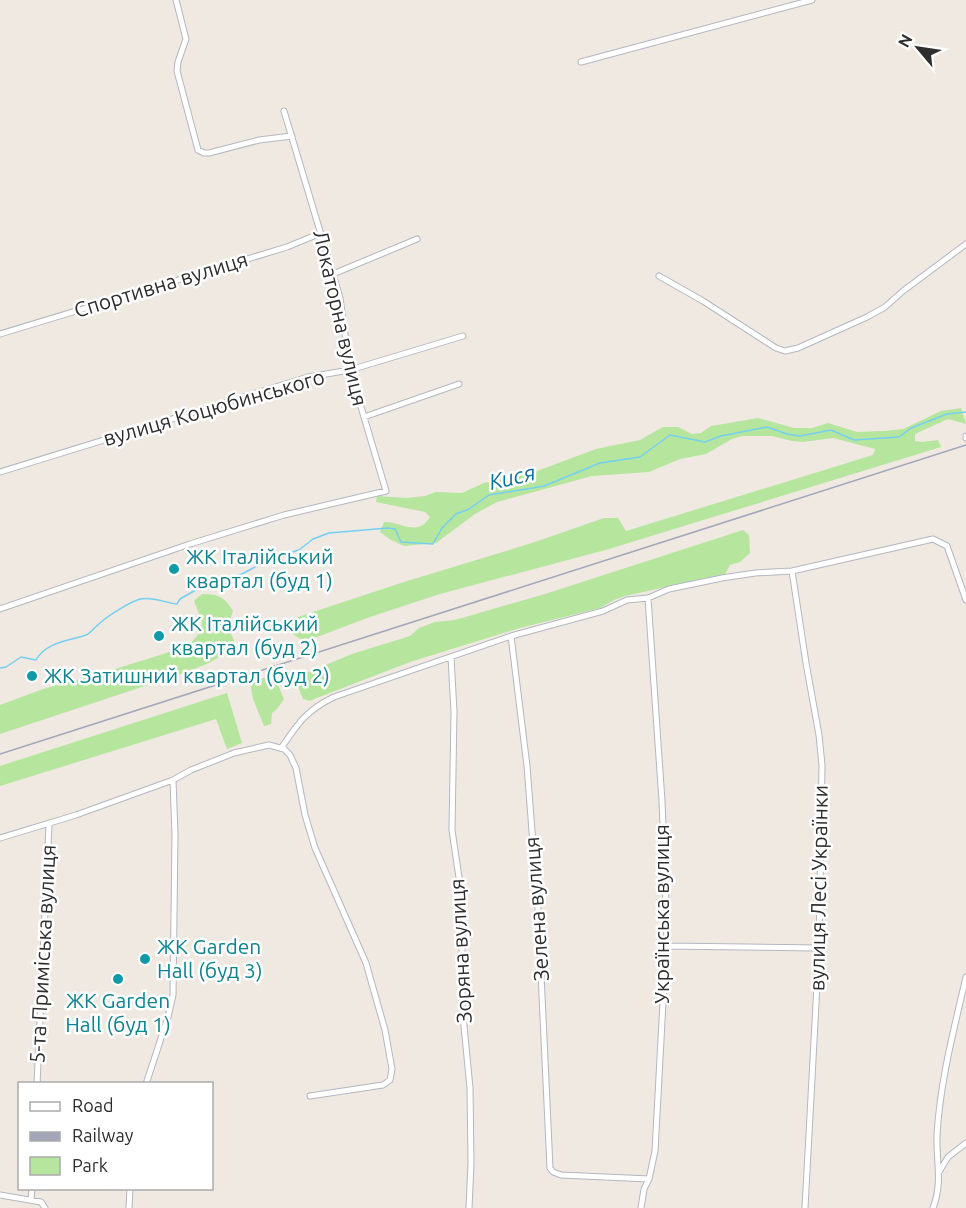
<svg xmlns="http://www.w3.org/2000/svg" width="966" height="1208" font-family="Ubuntu,sans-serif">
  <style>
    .green { fill: #b6e59e }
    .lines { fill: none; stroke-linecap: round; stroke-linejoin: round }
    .stream { stroke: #75cff0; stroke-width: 1.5 }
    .street-casing { stroke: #b4b7c1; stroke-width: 7 }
    .street { stroke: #fff; stroke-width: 5 }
    .rail { stroke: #a3a6b8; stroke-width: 1.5 }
    .culture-dot { fill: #0f9aa8; stroke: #fff; stroke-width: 2 }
    .labels { text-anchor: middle; stroke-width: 5; stroke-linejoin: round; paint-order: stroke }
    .street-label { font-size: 21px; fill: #2e2e2e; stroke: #fff }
    .culture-label { font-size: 21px; fill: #0d838f; stroke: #fff; text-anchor: start }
    .water-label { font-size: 22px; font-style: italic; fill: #0d6fa3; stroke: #fff }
  </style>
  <rect width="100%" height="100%" fill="#efe9e1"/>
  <path class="green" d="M961 408 966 424 948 419 915 434V441L922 442 938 440 941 447 609 549 440 594 370 617 317 637 302 640 291 633 289 620 404 582 535 542 604 518H618L626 531 873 455 875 449 833 438 803 442 792 441 772 436H742L732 439 706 454 680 459 649 472 592 476 497 502 475 514 436 543 404 546 391 540 380 532 384 522C401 521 417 538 430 517L425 512 376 502 377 496 407 498 425 496 436 492 462 493 484 483 529 474 596 449 640 440 663 427H678L692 434 701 433 711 426 758 418 794 428H812L828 423 857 432 884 431 903 429 941 411Z
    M743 530 749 535 750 553 740 562 730 565 725 574 625 596 614 600 600 608 520 628 410 662 309 701 303 699 297 684 299 676 352 654 410 636 419 628 435 622 455 620 545 594Z
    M202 594C218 594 225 597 233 611L228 626 234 641 226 653 209 663 184 673 0 734V705L43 689 99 674 176 650 191 643 201 631 202 621 194 601Z
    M257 678H270L278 685 284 699 277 709 272 713 271 724 264 726 253 699 251 687Z
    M227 693 242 743 227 749 216 719 0 786V766Z"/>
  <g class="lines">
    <path class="stream" d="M0 668 6 667 21 657 36 660C46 642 69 641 86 635 91 633 95 627 100 623 109 615 130 602 140 599 154 596 164 603 177 604L180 599 208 583 219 582 244 573 269 559 299 550 313 539 329 533 388 528 395 529 401 542 433 544 442 528 456 514 469 509 489 495 544 486 600 463 640 457 670 435 705 442 721 436 767 427 787 434 800 436 831 430 854 440 899 437 911 428 947 414 966 412"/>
    <g class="street-casing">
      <path id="street" d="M176 0 186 39 178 62 177 71 198 150 204 153H209L259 140 292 136
        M581 62 812 0
        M333 274 417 239
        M659 276 703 301 776 348 785 351 798 348 867 317 885 307 903 291 966 244
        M0 334 287 247 321 233
        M364 417 459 384
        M966 436V438
        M0 472 308 377 350 370 463 336
        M792 571 806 663 819 735 822 765 819 948 805 1208
        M0 609 190 544 284 515 386 491 350 370 340 298 284 111
        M511 636 527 766 538 909 550 1168 553 1172 561 1175 649 1179 655 1151 667 928 662 801 648 598
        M451 657 454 712 452 830 462 898V1005L470 1088 471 1163 469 1208
        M282 747C298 723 307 710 334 697L511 636 603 611 627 600 648 598 669 589 722 578 755 573 792 571 933 539 947 546 966 600
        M0 838 76 815 173 780 191 770 234 753 269 745 284 749 290 755 296 768 305 815 315 848 366 963 385 1030 392 1069 390 1080 383 1085 310 1096
        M667 946 819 948
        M37 1084 49 825
        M146 1084 168 1017 173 995 175 835 173 780
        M939 1172 948 1157 966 1143
        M0 1195 41 1202 45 1208
        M31 1200 32 1188
        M129 1208 130 1188
        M641 1208 644 1189 649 1179
        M933 1208C943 1182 936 1162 937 1135 940 1082 954 1029 966 977"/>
    </g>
    <use href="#street" class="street"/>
    <path class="rail" d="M0 754 966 445"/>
  </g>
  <g class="culture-dot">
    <circle cx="174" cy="569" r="6"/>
    <circle cx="159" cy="636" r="6"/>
    <circle cx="32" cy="676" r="6"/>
    <circle cx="145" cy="959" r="6"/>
    <circle cx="118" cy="979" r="6"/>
  </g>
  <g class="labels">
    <g class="street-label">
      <text transform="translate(161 285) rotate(-17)" y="7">Спортивна вулиця</text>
      <text transform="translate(340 318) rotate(77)" y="7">Локаторна вулиця</text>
      <text transform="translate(214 408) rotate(-16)" y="7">вулиця Коцюбинського</text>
      <text transform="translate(819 888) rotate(-89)" y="7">вулиця Лесі Українки</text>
      <text transform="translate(537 909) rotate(-94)" y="7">Зелена вулиця</text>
      <text transform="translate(662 914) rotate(-90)" y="7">Українська вулиця</text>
      <text transform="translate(461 951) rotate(-93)" y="7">Зоряна вулиця</text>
      <text transform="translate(43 954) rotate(-87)" y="7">5-та Приміська вулиця</text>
    </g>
    <g class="culture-label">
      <text x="186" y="564">ЖК Італійський<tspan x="186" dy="24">квартал (буд 1)</tspan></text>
      <text x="171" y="631">ЖК Італійський<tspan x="171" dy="24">квартал (буд 2)</tspan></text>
      <text x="44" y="683">ЖК Затишний квартал (буд 2)</text>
      <text x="157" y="954">ЖК Garden<tspan x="157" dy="24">Hall (буд 3)</tspan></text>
      <text x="118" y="1008" text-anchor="middle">ЖК Garden<tspan x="118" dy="24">Hall (буд 1)</tspan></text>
    </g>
    <g class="water-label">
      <text transform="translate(512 477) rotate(-13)" y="8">Кися</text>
    </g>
  </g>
  <rect x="18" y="1082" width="195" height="108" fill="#ffffff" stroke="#ababab" stroke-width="1.5"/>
  <rect x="30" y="1102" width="30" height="9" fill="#ffffff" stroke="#ababab" stroke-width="1.5"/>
  <text x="72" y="1112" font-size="18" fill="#2e2e2e">Road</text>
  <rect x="30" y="1132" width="30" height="9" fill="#a3a6b8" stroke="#ababab" stroke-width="1.5"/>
  <text x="72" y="1142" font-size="18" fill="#2e2e2e">Railway</text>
  <rect x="30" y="1157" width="30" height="18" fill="#b6e59e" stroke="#ababab" stroke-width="1.5"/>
  <text x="72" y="1172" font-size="18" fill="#2e2e2e">Park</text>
  <g transform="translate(918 48) rotate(299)" stroke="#ffffff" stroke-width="4.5" paint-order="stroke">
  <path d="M0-4.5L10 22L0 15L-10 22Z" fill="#2e2e2e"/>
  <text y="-9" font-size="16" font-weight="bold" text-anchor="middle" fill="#2e2e2e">N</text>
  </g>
</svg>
